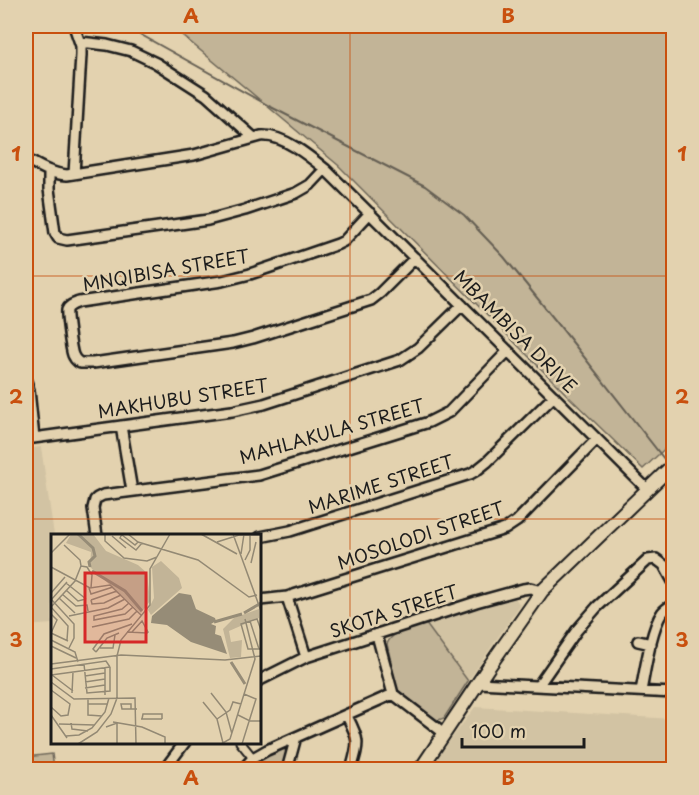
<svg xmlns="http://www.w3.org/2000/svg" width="699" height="795" font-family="'Playpen Sans',sans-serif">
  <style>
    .built { fill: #d2c3a3 }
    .green { fill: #c2b497; stroke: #6f685a; stroke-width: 1.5 }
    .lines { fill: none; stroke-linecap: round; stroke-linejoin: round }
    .stream { stroke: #655f53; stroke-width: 2 }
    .pedestrian-casing { stroke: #1c1c1c; stroke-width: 11 }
    .minor-casing { stroke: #1c1c1c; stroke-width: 14 }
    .tertiary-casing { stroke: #1c1c1c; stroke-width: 16 }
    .pedestrian { stroke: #e3d2af; stroke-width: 7 }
    .minor { stroke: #e3d2af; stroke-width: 9 }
    .tertiary { stroke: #e3d2af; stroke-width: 12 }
    .grid { fill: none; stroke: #c9500e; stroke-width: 1.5; stroke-opacity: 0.55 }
    .labels { text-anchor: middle; stroke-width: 5; stroke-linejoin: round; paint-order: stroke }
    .street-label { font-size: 18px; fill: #1c1c1c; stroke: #e3d2af }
    .inset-river { fill: none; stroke: #968c77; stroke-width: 3 }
    .inset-road { fill: none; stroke: #938974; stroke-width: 1.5 }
    .view { fill: #d62828; fill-opacity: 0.15; stroke: #d62828; stroke-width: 3 }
    .inset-edge { fill: none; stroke: #1c1c1c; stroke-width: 3 }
    .neatline { fill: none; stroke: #c9500e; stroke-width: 2 }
    .grid-label { font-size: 20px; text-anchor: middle; font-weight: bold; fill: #c9500e }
  </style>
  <rect width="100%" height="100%" fill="#e3d2af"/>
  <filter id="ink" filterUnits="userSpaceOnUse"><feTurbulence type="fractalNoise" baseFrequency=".0167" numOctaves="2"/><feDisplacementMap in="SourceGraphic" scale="12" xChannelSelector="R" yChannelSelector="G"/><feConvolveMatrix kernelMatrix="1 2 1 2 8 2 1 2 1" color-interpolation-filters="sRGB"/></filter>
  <g filter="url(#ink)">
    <path class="built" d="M41 447 54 535 52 624 26 626V449Z
      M515 598 520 605 468 681 426 624Z
      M475 707 673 719V769H429Z"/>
    <path class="green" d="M171 26H673V441L643 469 569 397 338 165Z
      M426 624 468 681 444 718 436 721 400 694 397 690 387 644C391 631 414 628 426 624Z
      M280 748 285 750 287 755 283 769 247 770 257 758Z
      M52 754 54 769H26V757Z"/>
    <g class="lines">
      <path class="stream" d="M129 26 136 32 271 107 425 186 464 215 504 257 559 325 668 464"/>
      <g class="pedestrian-casing">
        <path id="pedestrian" d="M240 742 253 758"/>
      </g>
      <g class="minor-casing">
        <path id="minor" d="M80 42 107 45 131 51 156 63 206 95 253 137
          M26 159C39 166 51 174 67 175L194 155 261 136C282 134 309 156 325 169L647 489
          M49 171V189L55 233 58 238 67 240 208 220 245 210 296 193 310 185 325 169
          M74 174 81 55V46L74 26
          M370 213 344 241 338 244 250 274 222 281 79 302C74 304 69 305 67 310 66 315 71 350 73 355 75 360 76 360 80 363H93L233 343 253 338 371 300 380 293 415 258
          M26 381 29 390 34 438
          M121 426 132 491
          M26 439 232 411 264 404 400 360 418 348 462 305
          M97 536 93 508 95 500 97 498 103 495 259 475 429 422 449 412 508 351
          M260 537 290 531 470 474 477 470 487 462 554 396
          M287 597 306 657
          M260 600 287 597 505 529 517 521 597 439
          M377 635 393 694 444 733
          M638 641 651 644
          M260 680 306 657 476 602 523 589 530 588 542 591
          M478 683 674 693
          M538 686 577 630 597 607 648 560 656 559 664 565 674 583
          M641 691C645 671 651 629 662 613 665 609 670 606 674 604
          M347 716C360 741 359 742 351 770
          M164 770 185 742
          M242 770 253 758 267 750 393 694
          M287 770 296 737"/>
      </g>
      <g class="tertiary-casing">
        <path id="tertiary" d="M420 770 488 668 542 591 674 464"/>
      </g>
      <use href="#pedestrian" class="pedestrian"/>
      <use href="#minor" class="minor"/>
      <use href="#tertiary" class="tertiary"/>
    </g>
  </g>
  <path class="grid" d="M350 26V770M26 276H674M26 519H674"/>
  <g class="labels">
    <g class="street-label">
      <text transform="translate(166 271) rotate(-10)" y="6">MNQIBISA STREET</text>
      <text transform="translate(515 332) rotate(45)" y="6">MBAMBISA DRIVE</text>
      <text transform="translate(183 399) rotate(-9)" y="6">MAKHUBU STREET</text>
      <text transform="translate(332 432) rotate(-16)" y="6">MAHLAKULA STREET</text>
      <text transform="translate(381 485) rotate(-18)" y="6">MARIME STREET</text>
      <text transform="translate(421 536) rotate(-19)" y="6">MOSOLODI STREET</text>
      <text transform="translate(394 612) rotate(-18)" y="6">SKOTA STREET</text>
    </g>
  </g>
  <g transform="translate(51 534)">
    <rect width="210" height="210" fill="#e3d2af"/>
    <path d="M20 0H42L55 17 87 31 96 39 99 67 90 79 39 33 40 18 15 9ZM110 27 128 44 131 54 100 81 97 76 103 64 101 33ZM208 75V84L178 97 180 108 191 106 190 123 179 124 172 95 183 84Z" fill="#c2b497"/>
    <path d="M128 59 140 61 145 75 164 84 165 87 160 90 165 92 164 100 170 102 176 120 140 108 116 91 100 89 101 82Z" fill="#968c77"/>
    <path class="inset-river" d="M27 0 42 14 44 22 38 28 39 33M41 37 74 57 91 77M193 79 210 69M163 88 191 80M180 128 194 150"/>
    <path class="inset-road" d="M54 0V7L73 24 96 27 106 23M71 0 69 4 85 16 91 9M77 0 87 8 147 26 198 63 206 61M150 0 186 20M182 0 210 77M71 1 84 11 87 8M61 2 75 14M166 8 188 1H210M0 19 19 0M190 20 193 0M194 26 199 16V0M200 29 205 8M30 32 36 33 41 41 40 54M0 33 39 54 59 51 90 81M15 49 35 65M38 54 40 60 62 53M15 56 27 67 35 65M0 59 14 43M11 60 25 72 36 71 37 77M8 64 24 79M0 65 23 90V104L18 114M0 66 16 48M40 66 41 70 53 69 70 61M40 66 66 57M78 69 71 75 43 82V86L74 80 82 73M0 73 24 47 30 32 29 26 13 11M0 73 17 92 16 106M0 80 6 86 0 99M18 82 57 74 74 65M199 87 208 115M41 93 78 85 86 77M210 96 206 85 190 90 197 115H210M76 98 96 99 97 98 91 87 81 98M0 99 17 107M0 106 24 118 27 128M0 112 25 124M49 114H62L64 101M45 118 42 115 53 100 81 90M45 118 56 104 68 99M0 130 70 121 174 126 210 122M33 130 36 159 59 157V133M54 133V161M0 135 55 127 59 133M0 141 59 133M1 141 22 157M34 142 54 139M0 148 23 165 84 164 85 210M34 148 54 145M34 154 54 151M0 156 19 170 17 181 10 182 0 173M21 159 22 138M160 159 175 178 181 200M37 164V181L51 182M152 168 166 185 172 209M37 170H57M80 175V170H70L71 175H86M0 181 16 204M187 181 199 187H210M90 185H111M91 185 92 180H111V185M166 185 179 176 182 168 190 170M62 188 91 193 114 203V210M20 189 21 195 37 197M8 190 44 191M55 193 66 189V210M15 202 28 201 41 194 54 178 58 164M27 210 46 198 60 180 66 164V122L70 106 99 71V35L119 0M170 210 179 205 204 125 194 85M191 210 205 165 193 160"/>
    <path class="view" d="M34 39H95V108H34Z"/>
    <rect width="210" height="210" class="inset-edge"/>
  </g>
  <rect width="699" height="795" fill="none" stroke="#e3d2af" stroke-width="66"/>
  <path d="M462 738v9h122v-9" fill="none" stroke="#1c1c1c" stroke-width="3"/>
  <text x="471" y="738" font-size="18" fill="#1c1c1c" stroke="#e3d2af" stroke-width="4.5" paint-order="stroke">100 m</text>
  <rect x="33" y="33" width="633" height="729" class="neatline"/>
  <g class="grid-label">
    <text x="191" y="23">A</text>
    <text x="508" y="23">B</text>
    <text x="16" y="161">1</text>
    <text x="682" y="161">1</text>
    <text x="16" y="404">2</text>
    <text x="682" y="404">2</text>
    <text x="16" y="647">3</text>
    <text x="682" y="647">3</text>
    <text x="191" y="785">A</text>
    <text x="508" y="785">B</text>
  </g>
</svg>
